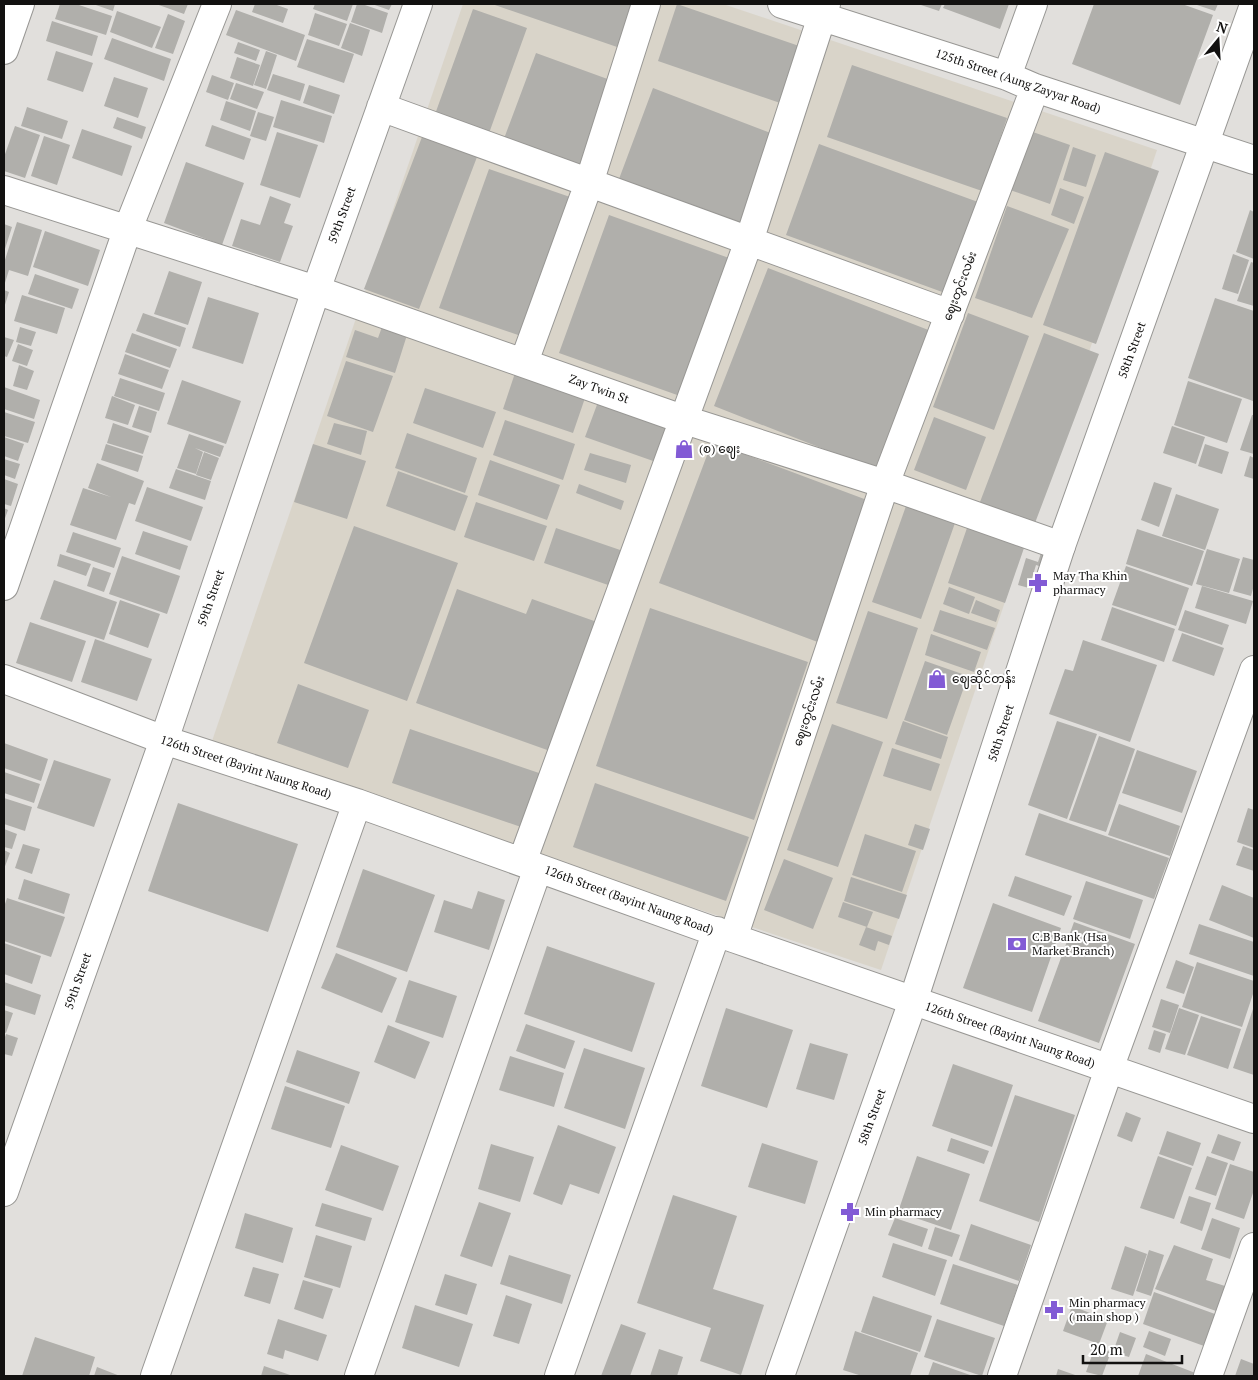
<svg xmlns="http://www.w3.org/2000/svg" width="1258" height="1380" font-family="'PT Serif','Noto Sans Myanmar',serif">
  <style>
    .built { fill: #d9d4c9 }
    .building { fill: #b0afab }
    .lines { fill: none; stroke-linecap: round; stroke-linejoin: round }
    .minor-casing { stroke: #989794; stroke-width: 30 }
    .major-casing { stroke: #989794; stroke-width: 30 }
    .minor { stroke: #fff; stroke-width: 28 }
    .major { stroke: #fff; stroke-width: 28 }
    .labels { text-anchor: middle; stroke-width: 4; stroke-linejoin: round; paint-order: stroke }
    .street-label { font-size: 12px; fill: #121110; stroke: #fff }
    .poi-label { font-size: 12px; fill: #121110; stroke: #fff; text-anchor: start }
  </style>
  <rect width="100%" height="100%" fill="#e1dfdc"/>
  <path class="built" d="M463 4H723L1157 150 881 970 210 747Z"/>
  <path class="building" d="M60 4H76L112 16 106 35 55 19Z
    M93 4H115L113 11Z
    M156 4H188L184 14Z
    M255 4H274L288 9 283 23 252 12Z
    M315 4H353L347 21 313 9Z
    M357 4H362L388 13 382 33 351 22Z
    M372 4H392L389 10Z
    M492 4H636L620 48Z
    M677 4 805 48 786 105 658 61Z
    M918 4H942L939 11Z
    M945 4H1009L1000 29 943 8Z
    M1094 4H1182L1213 15 1180 105 1072 64Z
    M1194 4H1218L1215 11Z
    M473 9 527 28 488 136 434 117Z
    M236 10 305 35 296 61 226 35Z
    M117 11 161 27 152 48 110 32Z
    M315 13 347 24 339 46 308 35Z
    M168 14 185 21 173 54 155 48Z
    M52 21 98 36 92 56 46 41Z
    M350 23 370 30 362 56 341 48Z
    M112 38 171 59 164 81 104 59Z
    M307 39 354 54 344 83 297 67Z
    M238 42 260 50 256 61 234 53Z
    M56 51 93 63 83 92 47 80Z
    M266 51 277 55 266 89 254 85Z
    M536 53 613 81 580 172 502 144Z
    M237 57 260 65 253 86 230 78Z
    M852 65 1007 118 982 191 827 137Z
    M273 74 305 84 300 101 267 90Z
    M212 75 234 83 228 100 206 92Z
    M114 77 148 88 138 118 104 106Z
    M236 83 264 92 257 109 230 99Z
    M309 85 340 95 334 114 303 103Z
    M653 88 776 135 742 226 619 179Z
    M281 100 332 116 324 143 273 127Z
    M226 101 256 111 250 131 220 120Z
    M27 107 68 121 62 139 21 126Z
    M258 112 274 117 266 141 250 136Z
    M117 117 146 127 142 139 113 128Z
    M212 125 251 139 244 160 205 146Z
    M15 126 40 135 25 178 4 171V157Z
    M82 129 132 146 122 176 72 158Z
    M1030 131 1070 145 1050 204 1010 190Z
    M277 132 318 145 300 198 260 185Z
    M44 136 70 145 57 185 31 176Z
    M422 137 477 157 419 309 364 289Z
    M819 144 978 202 945 293 786 235Z
    M1073 147 1096 155 1086 187 1063 180Z
    M1105 152 1159 171 1096 344 1043 325Z
    M186 162 244 183 222 245 164 223Z
    M489 169 570 197 521 336 439 308Z
    M1060 188 1084 197 1074 224 1051 215Z
    M270 196 291 204 284 223 293 226 280 262 232 246 241 219 260 225Z
    M1007 206 1069 229 1032 318 975 298Z
    M1250 210 1254 212V259L1236 252Z
    M609 215 729 258 680 396 559 353Z
    M17 222 42 230 28 276 9 270 4 286V263Z
    M4 224 12 227 4 252Z
    M45 231 100 250 88 286 33 267Z
    M1233 254 1249 260 1238 294 1222 289Z
    M1251 262 1254 263V306L1237 301Z
    M768 268 931 331 877 470 714 406Z
    M169 271 202 282 188 325 154 314Z
    M35 274 79 289 72 309 28 294Z
    M4 290 9 292 4 308Z
    M22 295 65 308 57 334 14 321Z
    M208 297 259 313 243 364 192 348Z
    M1215 298 1254 311 1253 401 1188 378Z
    M143 313 186 328 180 347 136 331Z
    M968 313 1029 336 994 430 933 407Z
    M20 327 36 332 31 346 16 342Z
    M382 327 407 335 395 373 346 357 355 330 378 338Z
    M132 333 177 349 170 368 125 352Z
    M1044 333 1099 354 1035 523 980 502Z
    M4 337 14 340 7 357 4 356Z
    M18 344 33 350 27 366 12 361Z
    M125 354 169 370 162 389 118 374Z
    M346 361 393 376 373 432 327 416Z
    M19 365 34 371 27 390 13 386Z
    M515 373 585 398 573 433 503 409Z
    M120 378 165 393 159 411 114 396Z
    M182 380 241 401 226 444 167 424Z
    M1188 381 1242 399 1227 443 1174 425Z
    M4 387 40 400 34 419 4 409Z
    M425 388 496 412 483 448 413 423Z
    M112 396 135 405 128 425 105 418Z
    M598 402 668 427 656 462 585 437Z
    M139 406 157 412 151 433 132 427Z
    M4 412 35 422 28 443 4 436Z
    M1252 415H1254V454L1240 450Z
    M934 417 986 437 966 490 914 470Z
    M505 420 575 444 563 480 493 455Z
    M113 423 149 436 143 454 107 443Z
    M334 423 367 431 361 455 327 444Z
    M1172 426 1205 437 1196 464 1163 453Z
    M407 433 477 458 465 493 395 468Z
    M189 434 224 446 220 457 195 448 203 452 196 474 177 468Z
    M4 437 24 444 18 461 4 456Z
    M712 442 875 503 823 644 659 583Z
    M106 444 143 456 138 472 101 460Z
    M313 444 366 461 347 519 294 502Z
    M1205 444 1229 452 1222 474 1198 466Z
    M204 452 219 458 211 480 196 475Z
    M590 453 631 465 626 483 584 470Z
    M1250 456 1254 458V479L1244 476Z
    M4 459 20 464 15 479 4 475Z
    M490 460 560 485 547 520 478 495Z
    M97 463 144 481 135 505 129 503 116 540 70 525 83 488 111 497 88 488Z
    M176 469 211 481 205 500 169 488Z
    M398 471 468 496 455 531 386 506Z
    M4 479 18 484 11 506 4 504Z
    M1154 482 1172 488 1159 527 1141 520Z
    M579 484 624 501 621 510 576 493Z
    M147 487 203 507 191 541 135 521Z
    M1176 494 1219 509 1205 550 1162 536Z
    M476 502 547 526 534 561 464 537Z
    M906 506 955 523 921 619 872 602Z
    M4 508 8 510 4 521Z
    M354 526 458 563 407 701 304 663Z
    M556 528 626 552 614 587 544 563Z
    M967 528 1024 548 1005 603 948 583Z
    M1137 529 1204 551 1192 586 1126 564Z
    M143 531 188 546 180 570 135 554Z
    M73 532 121 548 114 568 66 552Z
    M1207 549 1240 559 1229 593 1196 584Z
    M1041 553 1052 557 1048 569 1036 565 1029 588 1018 585 1026 558 1038 562Z
    M60 554 91 564 86 576 57 566Z
    M122 556 180 576 167 614 109 594Z
    M1243 557 1254 560V585L1251 596 1233 591Z
    M1126 566 1189 588 1176 626 1112 605Z
    M93 567 111 573 104 592 87 586Z
    M54 580 117 602 104 640 40 619Z
    M1202 586 1253 601 1246 624 1195 608Z
    M949 587 975 597 969 614 943 604Z
    M457 589 526 614 532 599 597 622 550 751 416 703Z
    M120 600 160 614 148 648 109 634Z
    M976 600 1000 610 996 622 971 613Z
    M1112 607 1175 629 1164 662 1101 640Z
    M650 608 808 662 754 820 596 766Z
    M940 610 995 628 987 650 933 631Z
    M1185 610 1229 625 1222 645 1178 630Z
    M868 611 918 628 887 719 836 703Z
    M30 622 86 641 72 682 16 663Z
    M1182 633 1224 648 1214 676 1172 661Z
    M931 634 981 652 974 672 925 655Z
    M95 639 152 659 137 701 81 682Z
    M1083 640 1157 665 1130 742 1049 714 1065 669 1073 671Z
    M925 661 968 676 947 735 904 720Z
    M298 684 369 710 348 768 277 743Z
    M903 721 948 737 941 759 895 744Z
    M1057 721 1097 734 1067 819 1028 805Z
    M832 724 883 742 838 867 787 850Z
    M410 729 542 774 524 828 392 783Z
    M1099 736 1135 749 1106 832 1069 820Z
    M4 743 48 759 41 781 4 768Z
    M892 748 940 764 931 791 883 776Z
    M1137 750 1197 771 1182 813 1122 793Z
    M54 760 111 779 94 827 37 808Z
    M4 772 40 784 34 803 4 793Z
    M595 783 749 837 726 901 573 847Z
    M4 798 32 807 25 831 4 824Z
    M178 803 298 844 268 932 148 891Z
    M1119 804 1180 826 1170 856 1108 835Z
    M1248 808 1254 810V848L1237 842Z
    M1039 813 1169 858 1154 899 1025 855Z
    M915 824 930 829 923 850 908 845Z
    M4 829 17 834 12 849 4 847Z
    M865 834 916 851 902 892 852 875Z
    M23 844 40 849 32 874 15 868Z
    M1243 846 1254 850V871L1236 865Z
    M4 850 10 853 4 869Z
    M784 859 833 878 813 929 764 910Z
    M363 869 435 895 407 972 336 947Z
    M1015 876 1072 896 1064 916 1008 896Z
    M851 877 907 895 899 919 844 901Z
    M24 879 70 894 64 914 18 899Z
    M1086 881 1143 900 1130 939 1073 919Z
    M1222 885 1254 898V938L1209 920Z
    M478 891 505 900 489 950 434 932 444 900 472 909Z
    M7 898 65 917 51 957 4 941V907Z
    M843 902 873 912 867 927 838 917Z
    M993 903 1061 928 1032 1012 963 988Z
    M1074 922 1135 944 1099 1043 1038 1021Z
    M1199 924 1254 942V976L1189 954Z
    M866 927 892 936 889 945 878 941 875 951 859 945Z
    M4 943 41 956 32 984 4 974Z
    M547 946 655 983 632 1052 524 1014Z
    M336 953 397 978 382 1013 321 988Z
    M1176 960 1194 967 1184 994 1166 988Z
    M1197 962 1254 981V991L1242 1027 1182 1007Z
    M409 980 457 996 443 1038 395 1022Z
    M4 982 41 995 35 1015 4 1005Z
    M1161 999 1179 1005 1170 1033 1152 1027Z
    M1254 1006V1075L1233 1068Z
    M726 1008 793 1030 767 1108 701 1086Z
    M1179 1008 1199 1015 1185 1055 1165 1049Z
    M4 1010 13 1013 6 1033 4 1032Z
    M1201 1016 1241 1029 1228 1069 1187 1055Z
    M526 1024 575 1041 565 1069 516 1051Z
    M388 1025 430 1042 415 1079 374 1062Z
    M1154 1030 1166 1034 1160 1053 1148 1049Z
    M6 1034 18 1038 12 1056 4 1054V1040Z
    M810 1043 848 1054 834 1100 796 1089Z
    M584 1048 645 1068 625 1129 564 1108Z
    M297 1050 360 1072 349 1104 286 1082Z
    M510 1056 564 1073 554 1107 499 1090Z
    M953 1064 1013 1085 992 1147 932 1126Z
    M285 1086 345 1106 331 1148 271 1129Z
    M1015 1095 1075 1115 1039 1222 979 1201Z
    M1126 1112 1141 1118 1132 1142 1117 1136Z
    M558 1125 616 1147 599 1194 570 1184 562 1205 533 1194Z
    M1167 1131 1201 1143 1193 1166 1159 1154Z
    M1218 1134 1241 1142 1234 1161 1211 1153Z
    M951 1138 989 1151 984 1164 947 1151Z
    M762 1143 818 1161 805 1204 748 1187Z
    M491 1144 534 1157 520 1202 478 1189Z
    M341 1145 399 1166 383 1211 325 1190Z
    M917 1156 970 1174 951 1230 898 1212Z
    M1158 1156 1192 1168 1174 1219 1140 1208Z
    M1207 1156 1228 1163 1216 1196 1195 1189Z
    M1230 1164 1254 1172V1190L1244 1219 1215 1209Z
    M673 1195 737 1216 713 1289 764 1305 741 1375 700 1361 711 1328 637 1303Z
    M1189 1196 1211 1203 1202 1231 1180 1223Z
    M479 1202 511 1213 492 1267 460 1256Z
    M322 1203 372 1218 365 1241 315 1226Z
    M245 1213 293 1228 283 1263 235 1248Z
    M895 1218 928 1229 922 1247 888 1235Z
    M1212 1218 1240 1228 1230 1259 1201 1249Z
    M971 1224 1031 1245 1019 1281 959 1260Z
    M935 1227 960 1235 952 1257 928 1249Z
    M316 1235 352 1246 340 1288 304 1277Z
    M893 1243 947 1260 935 1296 882 1277Z
    M1174 1245 1213 1259 1206 1280 1225 1286 1216 1311 1155 1289Z
    M1125 1246 1147 1254 1133 1296 1111 1289Z
    M1149 1250 1164 1255 1151 1296 1136 1291Z
    M509 1255 571 1275 562 1304 500 1284Z
    M953 1264 1018 1285 1004 1326 940 1304Z
    M253 1267 279 1274 270 1304 244 1296Z
    M445 1274 477 1284 467 1315 435 1305Z
    M303 1280 333 1289 323 1319 294 1309Z
    M1154 1292 1215 1314 1204 1346 1143 1324Z
    M506 1295 532 1304 519 1344 493 1336Z
    M873 1296 932 1316 920 1352 861 1332Z
    M415 1305 473 1324 459 1367 402 1348Z
    M1072 1306 1108 1320 1099 1344 1063 1331Z
    M278 1319 327 1335 318 1361 285 1350 283 1359 267 1354Z
    M937 1319 995 1338 982 1376 924 1357Z
    M621 1324 646 1333 630 1376H601Z
    M855 1331 918 1353 910 1376H862L843 1370Z
    M1149 1331 1171 1339 1165 1356 1143 1347Z
    M1120 1332 1136 1338 1129 1357 1113 1352Z
    M35 1337 95 1357 89 1376H22Z
    M1095 1347 1111 1352 1102 1376 1086 1372Z
    M659 1349 683 1357 677 1376H650Z
    M1146 1354 1198 1374 1197 1376H1138Z
    M1241 1359 1254 1364V1376H1235Z
    M933 1362 973 1376H928Z
    M264 1366 293 1376H261Z
    M97 1367 120 1376H94Z
    M1058 1369 1078 1376H1056Z"/>
  <g class="lines">
    <g class="minor-casing">
      <path id="minor" d="M782 4 1007 76 1035 88 1254 160
        M4 50 20 4
        M1007 76 1033 4
        M381 107 950 314
        M4 190 316 290 685 420 885 484 1061 546
        M524 362 589 183 646 4
        M4 586 127 231 217 4
        M4 679 164 740 357 803 733 938 1254 1119
        M522 862 749 241 826 4
        M733 938 885 484 1035 88
        M4 1192 164 740 316 290 418 4
        M155 1376 357 803
        M359 1376 538 868
        M559 1376 717 931
        M1002 1376 1109 1069 1254 670
        M1208 1376 1254 1247"/>
    </g>
    <g class="major-casing">
      <path id="major" d="M780 1376 913 1001 1061 546 1254 5"/>
    </g>
    <use href="#minor" class="minor"/>
    <use href="#major" class="major"/>
  </g>
  <defs>
    <g id="shop-bare" transform="scale(1.5)"><path d="M-5-2.5h2.3a2.7 3.5 0 0 1 5.4 0H5L5.5 6h-11ZM-1.5-2.5h3a1.5 2.3 0 0 0-3 0Z" fill="#825bd5" stroke="#fff" stroke-width="2.5" paint-order="stroke"/></g>
    <g id="pharmacy-bare" transform="scale(1.5)"><path d="M-2-6h4v4h4v4h-4v4h-4v-4h-4v-4h4Z" fill="#825bd5" stroke="#fff" stroke-width="2.5" paint-order="stroke"/></g>
    <g id="bank-bare" transform="scale(1.5)"><path d="M-6-4H6V4H-6ZM0-2.3a2.3 2.3 0 1 0 0 4.6a2.3 2.3 0 1 0 0-4.6Z" fill="#825bd5" stroke="#fff" stroke-width="2.5" paint-order="stroke"/></g>
  </defs>
  <g fill-rule="evenodd">
    <use href="#shop-bare" x="684" y="449"/>
    <use href="#pharmacy-bare" x="1038" y="583"/>
    <use href="#shop-bare" x="937" y="679"/>
    <use href="#bank-bare" x="1017" y="944"/>
    <use href="#pharmacy-bare" x="850" y="1212"/>
    <use href="#pharmacy-bare" x="1054" y="1310"/>
  </g>
  <g class="labels">
    <g class="street-label">
      <text transform="translate(1018 81) rotate(19)" y="4">125th Street (Aung Zayyar Road)</text>
      <text transform="translate(342 215) rotate(-70)" y="4">59th Street</text>
      <text transform="translate(960 286) rotate(-69)" y="4">ဈေးတွင်းလမ်း</text>
      <text transform="translate(1132 350) rotate(-70)" y="4">58th Street</text>
      <text transform="translate(599 389) rotate(20)" y="4">Zay Twin St</text>
      <text transform="translate(211 598) rotate(-71)" y="4">59th Street</text>
      <text transform="translate(809 711) rotate(-71)" y="4">ဈေးတွင်းလမ်း</text>
      <text transform="translate(1001 733) rotate(-72)" y="4">58th Street</text>
      <text transform="translate(246 767) rotate(18)" y="4">126th Street (Bayint Naung Road)</text>
      <text transform="translate(629 900) rotate(20)" y="4">126th Street (Bayint Naung Road)</text>
      <text transform="translate(78 981) rotate(-71)" y="4">59th Street</text>
      <text transform="translate(1010 1035) rotate(19)" y="4">126th Street (Bayint Naung Road)</text>
      <text transform="translate(872 1117) rotate(-70)" y="4">58th Street</text>
    </g>
    <g class="poi-label">
      <text x="699" y="453">(စ) ဈေး</text>
      <text x="1053" y="580">May Tha Khin<tspan x="1053" dy="14">pharmacy</tspan></text>
      <text x="952" y="683">ဈေဆိုင်တန်း</text>
      <text x="1032" y="941">C.B Bank (Hsa<tspan x="1032" dy="14">Market Branch)</tspan></text>
      <text x="865" y="1216">Min pharmacy</text>
      <text x="1069" y="1307">Min pharmacy<tspan x="1069" dy="14">( main shop )</tspan></text>
    </g>
  </g>
  <rect width="1258" height="1380" fill="none" stroke="#121110" stroke-width="10"/>
  <g transform="translate(1218 40) rotate(18)" stroke="#ffffff" stroke-width="4" paint-order="stroke">
  <path d="M0-4L9 19L0 12L-9 19Z" fill="#121110"/>
  <text y="-8" font-size="14" font-weight="bold" text-anchor="middle" fill="#121110">N</text>
  </g>
  <path d="M1083 1355v8h99v-8" fill="none" stroke="#121110" stroke-width="2.5"/>
  <text x="1090" y="1355" font-size="15" fill="#121110" stroke="#ffffff" stroke-width="4" paint-order="stroke">20 m</text>
</svg>
